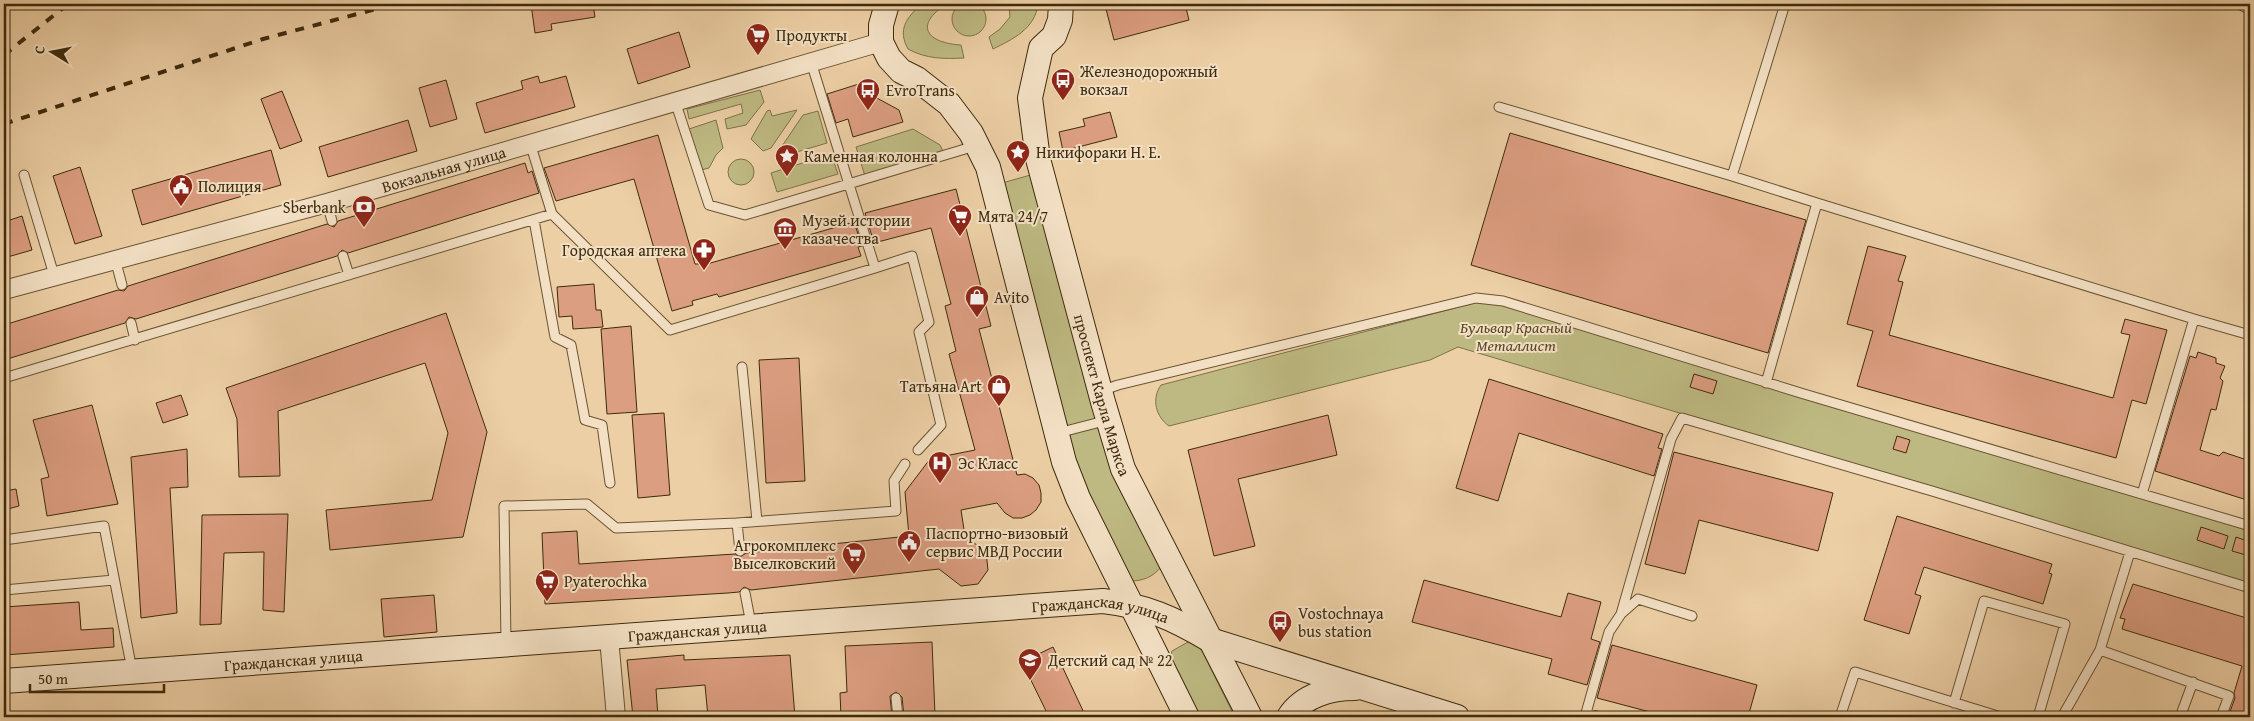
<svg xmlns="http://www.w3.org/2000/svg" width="2254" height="721" font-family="'Gentium Book Plus',serif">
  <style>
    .green { fill: #beb982; stroke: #7e7248 }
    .building { fill: #dc9e81; stroke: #3e2b0d }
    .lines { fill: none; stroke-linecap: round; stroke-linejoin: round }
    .service-casing { stroke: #6a5433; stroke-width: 11 }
    .minor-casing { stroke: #6a5433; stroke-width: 20 }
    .secondary-casing { stroke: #3e2b0d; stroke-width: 26 }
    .service { stroke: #f3e0c4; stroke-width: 9 }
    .minor { stroke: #f3e0c4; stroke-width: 18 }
    .secondary { stroke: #f3e0c4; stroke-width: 24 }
    .rail { stroke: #3e2b0d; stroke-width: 4; stroke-dasharray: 9 9; stroke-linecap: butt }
    .labels { text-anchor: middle; stroke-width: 4; stroke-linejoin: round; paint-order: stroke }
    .poi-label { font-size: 16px; fill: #3e2b0d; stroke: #f3e0c4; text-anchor: start }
    .street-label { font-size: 16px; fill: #3e2b0d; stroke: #f3e0c4 }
    .park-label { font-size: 16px; font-style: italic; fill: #584724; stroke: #f3e0c4 }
  </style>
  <rect width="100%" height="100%" fill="#edcfa5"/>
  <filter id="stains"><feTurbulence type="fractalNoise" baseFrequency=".004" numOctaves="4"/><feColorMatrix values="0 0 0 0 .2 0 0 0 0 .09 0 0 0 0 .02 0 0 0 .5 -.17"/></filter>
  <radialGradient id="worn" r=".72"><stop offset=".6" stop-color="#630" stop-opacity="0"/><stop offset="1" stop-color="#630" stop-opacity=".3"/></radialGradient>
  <path class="green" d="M952 19a17 17 0 1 1 34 0a17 17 0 1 1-34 0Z
    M921 4H947C913 25 927 43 961 45L964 58C944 59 926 59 908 49 897 29 907 18 921 4Z
    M1009 4H1038C1035 29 1013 39 993 49L989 37 1000 29 1010 17Z
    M760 90 764 102 746 125 727 129 725 119 743 113 741 104 689 119 687 109Z
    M770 110 772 116 797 110 771 148 763 151 751 139 767 111Z
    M818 111 827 143 780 157 778 152 803 115Z
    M716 120 723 148 716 155 709 168 701 170 689 129Z
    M913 129 940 145 943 151 865 176 856 147Z
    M831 154 838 174 777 192 771 173Z
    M728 172a13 13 0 1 1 26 0a13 13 0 1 1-26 0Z
    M1034 174 1161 567C1153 577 1143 581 1130 581L1086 493 1072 456 1002 183Z
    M1482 301 1499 303 2250 529V583L1458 347 1430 360 1169 426C1156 417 1151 399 1161 385Z
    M1188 642 1200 647 1235 717H1195L1169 664 1172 651Z"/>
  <path class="building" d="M531 4H593L595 17 551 24 552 30 535 33Z
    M1126 4H1185L1189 20 1114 40 1106 9Z
    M679 32 690 67 638 84 627 49Z
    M538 76 540 83 566 76 575 107 485 133 476 103 523 89 521 81Z
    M446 80 457 119 430 127 419 88Z
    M862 83 867 99 875 97 899 110 903 122 853 137 848 119 836 123 827 94Z
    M282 91 302 141 280 149 261 99Z
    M1110 112 1117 137 1063 151 1059 132 1085 126 1083 119Z
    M408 120 417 151 328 177 319 147Z
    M1510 133 1806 220 1768 353 1471 265Z
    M658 135 695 264H707L854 222 862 246 858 247 861 256 719 297 717 294 692 301 693 305 672 311 634 179 556 201 544 168Z
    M271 150 281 185 142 225 132 190Z
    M525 163 528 173 532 171 539 193 348 253 342 250 337 256 136 319 129 317 125 323 4 360V325L118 290 124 291 128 286 327 224 334 227 338 221Z
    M80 167 102 236 75 244 53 176Z
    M956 189 991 326 979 329 1017 475 1025 474 1033 478 1039 485 1041 493V502L1036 510 1030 515 1022 518H1013L1005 513 997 503 961 510 965 536 986 552 988 570 978 584 961 586 939 569 751 590 744 587 739 592 728 593 545 604 542 533 577 531 579 564 735 554 740 557 746 553 909 536 905 492 930 459 975 450 949 354 956 351 945 306 951 304 931 228 874 243 865 213Z
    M22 216 32 250 4 258V222Z
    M1868 246 1906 256 1898 281 1903 282 1889 335 2113 398 2130 335 2121 333 2125 319 2167 330 2146 404 2132 400 2116 458 1857 386 1873 331 1847 324Z
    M594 284 596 310H601L603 327 573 329 572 316 559 317 557 287Z
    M446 313 487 432 463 537 330 550 326 510 432 500 448 433 425 363 278 411 280 476 239 477 237 419 226 388Z
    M631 326 637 412 607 414 601 329Z
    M2198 352 2216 358V363L2225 366 2220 378 2223 381 2216 410 2211 409 2200 450 2219 456 2223 452 2250 461V501L2155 471 2190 356 2196 358Z
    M799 358 805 481 766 483 759 360Z
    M1694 374 1717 381 1713 394 1690 387Z
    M1489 379 1663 434 1658 448 1662 449 1654 476 1519 433 1498 501 1456 488Z
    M181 395 188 415 163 423 156 403Z
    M92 405 118 504 47 516 41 479 49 477 33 420Z
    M664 413 670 495 638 498 632 415Z
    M1328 415 1337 455 1238 479 1255 546 1214 556 1188 450Z
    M1897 436 1910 440 1906 453 1893 449Z
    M187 449 188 487 170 488 177 613 141 618 131 457Z
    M1674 452 1833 493 1818 551 1699 520 1685 574 1645 564Z
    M16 489 19 506 4 510V491Z
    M288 514 284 612 263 610 264 552 224 553 221 624 200 625 202 515Z
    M1897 516 2052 564 2049 573 2052 574 2043 604 1924 567 1915 594 1921 596 1909 634 1864 620Z
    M2201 527 2228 536 2224 549 2197 540Z
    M2236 537 2250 542 2246 555 2232 551Z
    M1424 580 1561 617 1568 593 1601 602 1591 639 1600 642 1587 685 1548 674 1552 659 1412 622Z
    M2133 584 2250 619V717H2228L2235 698 2234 693 2242 666 2122 629 2125 619 2120 618Z
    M434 595 437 632 384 637 381 599Z
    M79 602 81 630 113 628 114 647 4 655V607Z
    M932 642 935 715 904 717 902 697 896 692 890 696 892 717H841L840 693 847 692 845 646Z
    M1612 645 1757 685 1748 717H1669L1597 698Z
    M1053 647 1086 717H1049L1022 662Z
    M684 655V660L790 655 795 717H708L705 685 656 689 658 717H633L627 660Z"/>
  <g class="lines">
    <g class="service-casing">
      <path id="service" d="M1785 4 1732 176 1817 203
        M2239 4 2250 10
        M675 101 709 205 745 215 975 146
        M1499 107 1732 176
        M24 175 54 275
        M327 203 332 221
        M552 214 670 330 875 268 811 62
        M534 220 555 337 571 345 585 420 602 425 610 483
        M343 256 349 275
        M115 259 122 285
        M875 268 912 256 929 322 919 332 941 425 918 450
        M2194 319 2250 335
        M131 323 135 340
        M742 367 757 521
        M4 378 552 214 530 143
        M1766 383 1817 203 2194 319 2142 494
        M1101 391 1118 385 1476 298 1503 301 1804 394 2250 526
        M1058 433 1108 420
        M4 540 104 526 132 670
        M740 551 737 523 896 511 894 481 905 464
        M2130 552 2100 650 2229 696 2221 717
        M4 590 114 580
        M745 593 751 624
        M1621 614 1671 439 1682 418 1932 491 2250 588
        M506 643 504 506 587 504 616 528 737 523
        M896 698 898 717
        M1954 703 1984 601 2065 624 2038 717
        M1600 717 1586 713 1609 632 1621 614 1638 599 1692 616
        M1840 717 1855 672 2001 717
        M2062 717 2100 650
        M2180 717 2193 682"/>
    </g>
    <g class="minor-casing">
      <g id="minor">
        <path id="s1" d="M4 290 327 203 881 42"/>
        <path d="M609 638 616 717"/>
      </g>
    </g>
    <g class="secondary-casing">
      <g id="secondary">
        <path d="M887 4 881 25V42L889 58 901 71 917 79 949 104 971 133 988 167 1064 462 1078 498 1187 717"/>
        <path id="s2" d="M1061 4 1060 20 1054 36 1041 48 1030 98 1038 159 1103 402 1123 469 1250 717"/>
        <path id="s3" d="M4 681 1103 601C1146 606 1173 618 1210 640L1457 717"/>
        <path d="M1289 717C1303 695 1331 688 1355 688"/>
      </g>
    </g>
    <use href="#service" class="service"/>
    <use href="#minor" class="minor"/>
    <use href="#secondary" class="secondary"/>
    <path class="rail" d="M4 55 68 4
      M4 124 263 39 395 4"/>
  </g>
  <defs>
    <g id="supermarket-pin" transform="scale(1.25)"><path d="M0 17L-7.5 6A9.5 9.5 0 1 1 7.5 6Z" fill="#8f2418" stroke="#f3e0c4"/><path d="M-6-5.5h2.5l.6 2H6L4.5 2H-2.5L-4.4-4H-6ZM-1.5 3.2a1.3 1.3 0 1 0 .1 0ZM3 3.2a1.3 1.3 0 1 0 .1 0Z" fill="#fff"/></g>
    <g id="bus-pin" transform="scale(1.25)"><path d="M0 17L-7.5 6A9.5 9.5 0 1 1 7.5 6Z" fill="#8f2418" stroke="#f3e0c4"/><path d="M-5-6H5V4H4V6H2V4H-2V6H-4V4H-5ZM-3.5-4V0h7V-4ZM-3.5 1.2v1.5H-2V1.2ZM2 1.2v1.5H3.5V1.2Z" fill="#fff"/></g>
    <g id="sight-pin" transform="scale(1.25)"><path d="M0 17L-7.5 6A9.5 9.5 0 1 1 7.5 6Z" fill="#8f2418" stroke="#f3e0c4"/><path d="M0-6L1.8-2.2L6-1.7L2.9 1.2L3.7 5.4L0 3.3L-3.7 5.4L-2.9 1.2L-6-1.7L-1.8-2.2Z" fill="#fff"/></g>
    <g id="civic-pin" transform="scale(1.25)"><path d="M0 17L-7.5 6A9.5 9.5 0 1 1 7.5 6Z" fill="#8f2418" stroke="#f3e0c4"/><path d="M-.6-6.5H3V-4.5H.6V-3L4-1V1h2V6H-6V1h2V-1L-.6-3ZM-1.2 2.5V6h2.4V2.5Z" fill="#fff"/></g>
    <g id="bank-pin" transform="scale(1.25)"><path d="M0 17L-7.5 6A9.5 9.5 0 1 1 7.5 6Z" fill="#8f2418" stroke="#f3e0c4"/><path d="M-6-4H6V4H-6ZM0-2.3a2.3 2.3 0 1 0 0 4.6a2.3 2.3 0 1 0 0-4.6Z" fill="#fff"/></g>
    <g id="museum-pin" transform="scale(1.25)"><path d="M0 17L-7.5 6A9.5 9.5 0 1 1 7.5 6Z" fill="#8f2418" stroke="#f3e0c4"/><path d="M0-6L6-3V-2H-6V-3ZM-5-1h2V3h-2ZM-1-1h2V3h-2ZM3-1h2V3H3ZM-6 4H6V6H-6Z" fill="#fff"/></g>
    <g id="pharmacy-pin" transform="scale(1.25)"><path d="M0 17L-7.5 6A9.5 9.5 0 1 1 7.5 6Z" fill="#8f2418" stroke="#f3e0c4"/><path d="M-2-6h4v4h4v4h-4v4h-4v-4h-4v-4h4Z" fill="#fff"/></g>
    <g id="shop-pin" transform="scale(1.25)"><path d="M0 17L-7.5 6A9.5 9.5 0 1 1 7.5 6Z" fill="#8f2418" stroke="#f3e0c4"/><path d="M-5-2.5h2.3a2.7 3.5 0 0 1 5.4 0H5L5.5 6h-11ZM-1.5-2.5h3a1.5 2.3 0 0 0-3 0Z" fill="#fff"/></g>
    <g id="hospital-pin" transform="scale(1.25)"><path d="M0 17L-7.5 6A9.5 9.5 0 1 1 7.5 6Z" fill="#8f2418" stroke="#f3e0c4"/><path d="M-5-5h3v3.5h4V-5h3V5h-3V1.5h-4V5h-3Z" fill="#fff"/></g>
    <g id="school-pin" transform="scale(1.25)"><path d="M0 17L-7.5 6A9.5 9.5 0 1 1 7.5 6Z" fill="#8f2418" stroke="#f3e0c4"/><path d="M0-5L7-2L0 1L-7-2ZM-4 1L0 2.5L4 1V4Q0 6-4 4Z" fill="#fff"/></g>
  </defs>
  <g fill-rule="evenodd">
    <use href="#supermarket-pin" x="758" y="35"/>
    <use href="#bus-pin" x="1063" y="80"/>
    <use href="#bus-pin" x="868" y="90"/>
    <use href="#sight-pin" x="1018" y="152"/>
    <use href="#sight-pin" x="787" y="156"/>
    <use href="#civic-pin" x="181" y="186"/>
    <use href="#bank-pin" x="364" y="207"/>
    <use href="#supermarket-pin" x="960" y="216"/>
    <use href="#museum-pin" x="785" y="229"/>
    <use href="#pharmacy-pin" x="704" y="250"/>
    <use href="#shop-pin" x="977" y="297"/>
    <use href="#shop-pin" x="999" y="386"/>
    <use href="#hospital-pin" x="940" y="463"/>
    <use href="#civic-pin" x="909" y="542"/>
    <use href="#supermarket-pin" x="854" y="554"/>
    <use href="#supermarket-pin" x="547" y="581"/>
    <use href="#bus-pin" x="1280" y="622"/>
    <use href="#school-pin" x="1030" y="660"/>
  </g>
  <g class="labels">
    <g class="poi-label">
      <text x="776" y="41">Продукты</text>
      <text x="1080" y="77">Железнодорожный<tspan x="1080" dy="18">вокзал</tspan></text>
      <text x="886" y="96">EvroTrans</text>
      <text x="1036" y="158">Никифораки Н. Е.</text>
      <text x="804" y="162">Каменная колонна</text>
      <text x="198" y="192">Полиция</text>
      <text x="346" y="213" text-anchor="end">Sberbank</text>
      <text x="978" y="222">Мята 24/7</text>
      <text x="802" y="226">Музей истории<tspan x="802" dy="18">казачества</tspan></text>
      <text x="686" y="256" text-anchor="end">Городская аптека</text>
      <text x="994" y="303">Avito</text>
      <text x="982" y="392" text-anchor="end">Татьяна Art</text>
      <text x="958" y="469">Эс Класс</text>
      <text x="926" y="539">Паспортно-визовый<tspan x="926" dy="18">сервис МВД России</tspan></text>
      <text x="836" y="551" text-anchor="end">Агрокомплекс<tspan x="836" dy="18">Выселковский</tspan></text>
      <text x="564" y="587">Pyaterochka</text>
      <text x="1298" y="619">Vostochnaya<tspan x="1298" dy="18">bus station</tspan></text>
      <text x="1048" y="666">Детский сад № 22</text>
    </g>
    <g class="street-label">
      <text dy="6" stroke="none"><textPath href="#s1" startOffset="456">Вокзальная улица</textPath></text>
      <text dy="6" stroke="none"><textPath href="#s2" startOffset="408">проспект Карла Маркса</textPath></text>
      <text dy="6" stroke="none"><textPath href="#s3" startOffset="1100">Гражданская улица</textPath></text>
      <text dy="6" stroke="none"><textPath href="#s3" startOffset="695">Гражданская улица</textPath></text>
      <text dy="6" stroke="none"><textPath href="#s3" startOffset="290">Гражданская улица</textPath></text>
    </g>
    <g class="park-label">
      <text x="1516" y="333">Бульвар Красный<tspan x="1516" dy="18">Металлист</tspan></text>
    </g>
  </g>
  <rect width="2254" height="721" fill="none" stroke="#edcfa5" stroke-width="20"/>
  <rect x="5" y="5" width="2244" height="711" fill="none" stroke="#3e2b0d" stroke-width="2.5"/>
  <rect x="10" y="10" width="2234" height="701" fill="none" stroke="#3e2b0d"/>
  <g transform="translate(52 52) rotate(280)" stroke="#f3e0c4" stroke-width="4" paint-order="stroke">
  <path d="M0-4L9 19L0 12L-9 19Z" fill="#3e2b0d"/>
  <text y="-8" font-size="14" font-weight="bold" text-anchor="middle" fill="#3e2b0d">С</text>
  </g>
  <path d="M30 684v8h134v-8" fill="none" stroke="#3e2b0d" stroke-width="2.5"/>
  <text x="38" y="684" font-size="15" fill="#3e2b0d" stroke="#f3e0c4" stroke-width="4" paint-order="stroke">50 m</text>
  <rect width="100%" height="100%" filter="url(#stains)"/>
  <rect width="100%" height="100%" fill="url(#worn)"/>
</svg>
